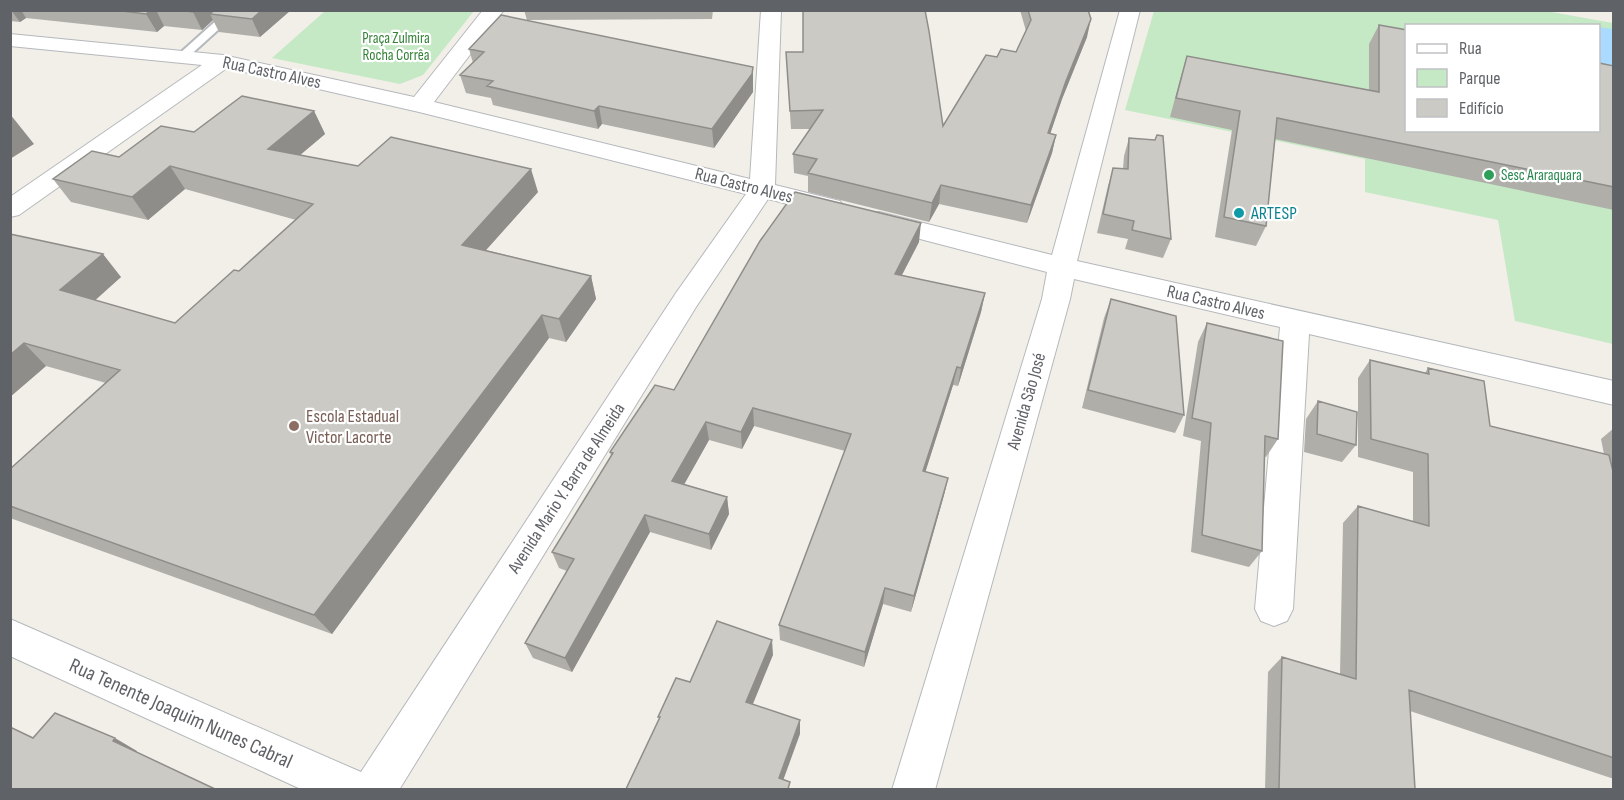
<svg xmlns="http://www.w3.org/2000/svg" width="1624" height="800" font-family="'Sofia Sans Condensed',sans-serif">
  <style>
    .green { fill: #c5e8c5; fill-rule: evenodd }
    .water { fill: #aadaff }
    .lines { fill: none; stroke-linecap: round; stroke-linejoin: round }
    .lane-casing { stroke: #b5b8bc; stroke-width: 4 }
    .street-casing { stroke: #b5b8bc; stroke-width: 2 }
    .lane { fill: #fff; fill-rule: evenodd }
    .street { fill: #fff; fill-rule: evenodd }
    .wall { fill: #afaea9 }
    .shaded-wall { fill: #8f8d8a }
    .building { fill: #cccac5; stroke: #8f8d8a; stroke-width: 1.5 }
    .leisure-dot { fill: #2e9e5b; stroke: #fff; stroke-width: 2 }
    .culture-dot { fill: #0f9aa8; stroke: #fff; stroke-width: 2 }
    .education-dot { fill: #8d6e63; stroke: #fff; stroke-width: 2 }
    .labels { text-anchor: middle; stroke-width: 4.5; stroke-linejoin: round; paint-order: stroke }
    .far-park-label { font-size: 15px; fill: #348238; stroke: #fff }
    .far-leisure-label { font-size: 15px; fill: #27864d; stroke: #fff; text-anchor: start }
    .street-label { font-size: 18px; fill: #5f6368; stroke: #fff }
    .culture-label { font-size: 18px; fill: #0d838f; stroke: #fff; text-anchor: start }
    .education-label { font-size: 18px; fill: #785e54; stroke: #fff; text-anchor: start }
    .near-street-label { font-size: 21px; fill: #5f6368; stroke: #fff }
  </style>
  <rect width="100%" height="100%" fill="#f1efe8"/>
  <path class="green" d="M1540 10 1613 23V344L1515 321 1498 220 1365 192V159L1125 110 1154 11ZM1406 26H1598V130H1406Z
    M325 11 326 10 474 11 423 75 400 84 272 58Z"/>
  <path class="water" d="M1598 27 1613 29V81L1599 79Z"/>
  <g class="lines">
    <g class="lane-casing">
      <path id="lane" d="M228 10H240L187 58H179V54Z"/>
    </g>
    <g class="street-casing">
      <path id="street" d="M483 10H504L434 102 750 179 761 10H781L775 185 840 201 844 207 840 213 831 215 768 199 696 307 399 790H303L10 656V619L361 772 676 293 746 194 419 112 227 68 19 215 10 217V197L202 65 10 46V34L223 55 414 97Z
        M1120 10H1140L1077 261 1614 381V405L1309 334 1293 609 1287 621 1274 626 1261 621 1255 609 1280 327 1074 279 1070 299 935 790H892L1042 299 1047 272 870 226 866 220 870 214 879 212 1052 255Z"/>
    </g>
    <use href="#lane" class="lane"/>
    <use href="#street" class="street"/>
  </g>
  <path class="wall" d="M10 10H291L260 37 219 32 213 20 202 30 164 26 157 32 26 18 20 22 10 21Z
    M524 10H713L712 19 527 20Z
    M1020 10H1088L1087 37 1062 99 1050 134 1056 135 1052 153 1027 223 939 204 929 222 808 192V176L794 173 793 154 810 129H791L786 52 943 126 997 57 1016 52 1026 31Z
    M1379 25 1614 66V210L1275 139 1266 226 1256 246 1215 237 1232 130 1170 117 1181 76 1187 56 1369 90V44Z
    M469 49 753 67V92L714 148 602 124 598 129 493 105 491 98 466 93 460 75 473 63Z
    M314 111 325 134 300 155 358 166 538 192 486 250 591 276 596 299 566 342 549 338 332 634 10 518V469L106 383 46 366 10 397V234L121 277 94 300 175 323 239 271 296 220 185 189 148 220 71 202 53 179 194 132Z
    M1129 138 1171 239 1163 258 1125 249 1128 239 1097 233 1108 186 1113 168 1123 169 1124 156Z
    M919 242 902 275 985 293 981 312 958 386 953 385 925 472 948 478 944 495 911 612 883 604 864 667 780 640 779 625 845 451 754 426 742 449 709 440 684 484 727 497 729 514 711 550 650 532 572 672 533 658 525 643 567 571 559 568 552 552 611 456 610 452 674 390Z
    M1111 299 1184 415 1175 433 1082 408 1104 318Z
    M1207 323 1278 439 1266 457 1264 456 1262 551 1249 567 1191 552 1201 441 1183 436 1198 342Z
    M1370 360 1425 373 1428 368 1490 426 1604 454 1601 439 1614 428V779L1410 711 1415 789H1265L1268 672 1282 657 1340 674 1343 523 1358 506 1413 522V472L1358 457V378Z
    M1318 401 1356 445 1342 462 1304 452 1306 419Z"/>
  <path class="shaded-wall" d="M11 10H21L26 18 20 22Z
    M151 10H156L164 26 157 32 146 14Z
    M195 10H224L210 14 213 20 202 30 193 12Z
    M262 10H291L260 37 252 19Z
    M1091 19 1087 37 1062 99 1044 152 1048 133 1066 81Z
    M753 67V92L714 148 712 129Z
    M599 106 602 124 598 129 594 111Z
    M314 111 325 134 280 172 268 149Z
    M10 114 34 144 10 159Z
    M1056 135 1052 153 1027 223 1031 205Z
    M170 166 185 189 148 220 132 197Z
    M531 169 538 192 470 268 462 245Z
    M941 185 939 204 929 222 932 203Z
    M921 223 919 242 893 292 895 274Z
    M103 254 121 277 80 314 60 290Z
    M591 276 596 299 566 342 559 319Z
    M985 293 981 312 958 386 961 368Z
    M542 315 549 338 332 634 314 615Z
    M24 343 46 366 10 397V355Z
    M957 367 953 385 920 489 923 471Z
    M753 408 754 426 742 449 741 432Z
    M706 422 709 440 676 499 672 481Z
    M948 478 944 495 911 612 914 596Z
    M727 497 729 514 711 550 709 534Z
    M645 515 650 532 572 672 565 658Z
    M885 588 883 604 864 667 865 652Z
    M772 640 773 655 748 716 746 702Z
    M800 720V734L780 789 779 778Z
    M115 738 137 751 135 754 113 741Z"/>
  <path class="building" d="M114 10H151L146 14Z
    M177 10H195L193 12Z
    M214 10H262L252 19 210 14Z
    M803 10H925L929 31 943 126 986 55 997 57 1001 49 1016 52 1031 20 1028 10H1088L1091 19 1066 81 1048 133 1056 135 1031 205 941 185 932 203 808 173 817 159 793 154 823 110 790 111 786 52H803Z
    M501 15 753 67 752 74 712 129 599 106 594 111 487 86 493 81 460 75 484 52 469 49Z
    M1379 25 1407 30V130H1599V63L1614 66V187L1277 118 1266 226 1224 217 1240 111 1176 98 1187 56 1379 92Z
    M242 96 314 111 268 149 358 166 391 137 531 169 462 245 591 276 559 319 542 315 314 615 10 506V469L120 370 24 343 10 355V234L103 254 60 290 175 323 234 270 239 271 313 204 170 166 132 197 53 179 92 151 119 157 161 126 194 132Z
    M1157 135 1163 136 1171 239 1132 230 1134 221 1103 214 1113 168 1128 169 1129 138 1155 140Z
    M795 192 921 223 895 274 985 293 961 368 957 367 923 471 948 478 914 596 885 588 865 652 779 625 851 434 753 408 741 432 706 422 672 481 727 497 709 534 645 515 565 658 525 643 574 559 552 552 613 453 610 452 655 385 674 390 760 241Z
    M1111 299 1176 316 1184 415 1088 390Z
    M1207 323 1283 341 1278 439 1265 436 1262 551 1202 535 1211 423 1192 418Z
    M1370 360 1429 374 1428 368 1484 381 1490 426 1609 455 1614 475V758L1409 690 1415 789H1279L1282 657 1356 679 1358 506 1429 526 1428 454 1371 439Z
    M1318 401 1357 412 1356 445 1317 434Z
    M717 621 772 640 746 702 800 720 779 778 790 782 788 789H626L660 717H658L676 678 690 682Z
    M55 713 115 738 113 741 215 789H10V727L33 738Z"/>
  <circle class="leisure-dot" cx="1489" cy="175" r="6"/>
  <circle class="culture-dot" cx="1239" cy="213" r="6"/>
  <circle class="education-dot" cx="294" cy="426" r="6"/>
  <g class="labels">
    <g class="far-park-label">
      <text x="396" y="43">Praça Zulmira<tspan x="396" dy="17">Rocha Corrêa</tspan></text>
    </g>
    <g class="far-leisure-label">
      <text x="1501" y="180">Sesc Araraquara</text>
    </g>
    <g class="street-label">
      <text transform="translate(272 72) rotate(12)" y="6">Rua Castro Alves</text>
      <text transform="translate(744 185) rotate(14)" y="6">Rua Castro Alves</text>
      <text transform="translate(1216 302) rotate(13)" y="6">Rua Castro Alves</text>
      <text transform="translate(1026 401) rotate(-74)" y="6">Avenida São José</text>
      <text transform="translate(566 488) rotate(-57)" y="6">Avenida Mario Y. Barra de Almeida</text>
    </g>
    <g class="culture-label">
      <text x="1251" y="219">ARTESP</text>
    </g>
    <g class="education-label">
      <text x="306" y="422">Escola Estadual<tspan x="306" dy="21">Victor Lacorte</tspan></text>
    </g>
    <g class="near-street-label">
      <text transform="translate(181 713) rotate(24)" y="7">Rua Tenente Joaquim Nunes Cabral</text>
    </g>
  </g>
  <rect width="1624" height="800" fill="none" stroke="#5f6368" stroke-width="24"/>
  <rect x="1405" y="24" width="195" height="108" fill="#ffffff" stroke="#bfc1c3" stroke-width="1.5"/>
  <rect x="1417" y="44" width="30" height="9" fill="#ffffff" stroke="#bfc1c3" stroke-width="1.5"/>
  <text x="1459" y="54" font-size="18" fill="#5f6368">Rua</text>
  <rect x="1417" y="69" width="30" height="18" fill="#c5e8c5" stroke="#bfc1c3" stroke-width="1.5"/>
  <text x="1459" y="84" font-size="18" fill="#5f6368">Parque</text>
  <rect x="1417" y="99" width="30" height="18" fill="#cccac5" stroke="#bfc1c3" stroke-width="1.5"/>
  <text x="1459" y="114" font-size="18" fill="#5f6368">Edifício</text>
</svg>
